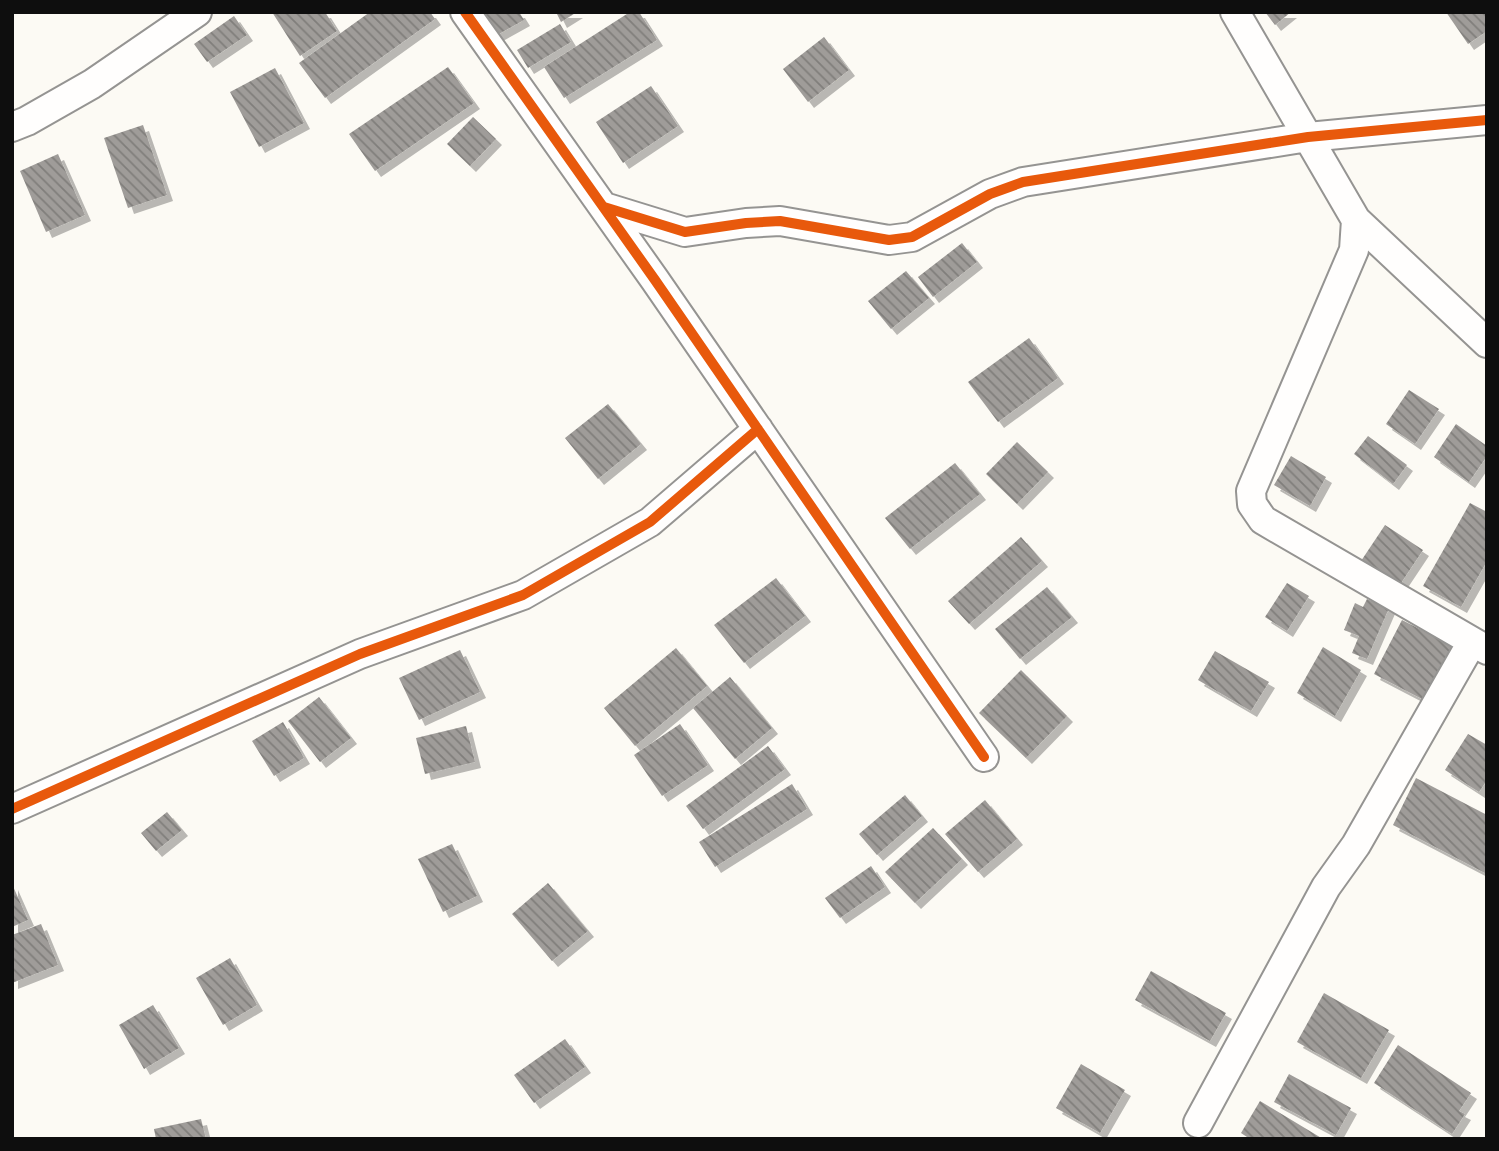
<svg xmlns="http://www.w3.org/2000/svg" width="1499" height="1151" font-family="'PT Serif',serif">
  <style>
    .building { fill: url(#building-back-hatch); filter: url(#shadow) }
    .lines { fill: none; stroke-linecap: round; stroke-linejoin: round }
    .minor-casing { stroke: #959492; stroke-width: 32 }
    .minor { stroke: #fffefd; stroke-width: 28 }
    .cycleway-casing { stroke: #fff; stroke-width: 15 }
    .cycleway { stroke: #e8590c; stroke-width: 10 }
  </style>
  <defs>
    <pattern id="building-back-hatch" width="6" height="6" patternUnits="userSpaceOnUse" patternTransform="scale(1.75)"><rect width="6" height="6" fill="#9f9c99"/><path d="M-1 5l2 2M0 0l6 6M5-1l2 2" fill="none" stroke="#807e7b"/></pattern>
    <filter id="shadow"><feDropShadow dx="6" dy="6" stdDeviation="0" flood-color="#0004"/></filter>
  </defs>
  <rect width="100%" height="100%" fill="#fcfaf4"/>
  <path class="building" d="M272 12H325L337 31 300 56Z
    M370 12H430L435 19 325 98 299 63Z
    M490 12H519L524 20 490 39 479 18Z
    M556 12H577L561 22Z
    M630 12H639L657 40 564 98 544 67Z
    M1265 12H1291L1275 25Z
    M1446 12H1487V31L1468 44Z
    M234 16 247 35 207 62 194 44Z
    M560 24 571 42 528 68 517 50Z
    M824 37 849 70 808 102 783 69Z
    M448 67 474 103 375 171 349 134Z
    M275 68 304 123 259 147 230 92Z
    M651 86 678 126 623 163 596 122Z
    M473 117 496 139 470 166 447 144Z
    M143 125 167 195 128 208 104 138Z
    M58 154 85 215 46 232 20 171Z
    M962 243 977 262 933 297 918 277Z
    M906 271 929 298 891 329 868 301Z
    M1029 338 1058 378 998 422 968 382Z
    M1409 390 1439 409 1415 444 1386 424Z
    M608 404 641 444 598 479 565 438Z
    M1456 424 1487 446V456L1469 482 1434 457Z
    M1368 436 1407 465 1393 484 1354 454Z
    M1017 442 1048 472 1017 504 986 474Z
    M1291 456 1326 477 1310 506 1274 485Z
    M955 463 980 494 910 549 885 518Z
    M1470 503 1487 512V561L1461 607 1423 586Z
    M1385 525 1423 550 1399 586 1361 561Z
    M1021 537 1042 561 969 624 948 601Z
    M776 578 805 616 744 663 714 625Z
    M1287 583 1309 596 1287 631 1265 617Z
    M1047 587 1072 617 1020 659 995 629Z
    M1367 599 1389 608 1367 659 1352 653 1359 636 1344 630 1355 603 1363 607Z
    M1402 620 1453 646 1424 700 1374 674Z
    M1323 647 1361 670 1335 716 1297 693Z
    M676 648 707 686 635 746 604 708Z
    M460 650 480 692 419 720 399 678Z
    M1215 651 1269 682 1251 711 1198 680Z
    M1021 670 1067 716 1026 758 979 713Z
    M730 677 772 728 735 759 693 708Z
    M319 697 351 738 320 762 288 721Z
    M283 722 304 758 274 776 252 741Z
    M680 724 708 765 662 796 634 755Z
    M466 726 475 762 425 774 416 738Z
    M1468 734 1487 745V780L1479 792 1445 770Z
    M768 746 785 769 703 829 686 806Z
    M1416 778 1487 815V870L1485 873 1393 825Z
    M792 784 807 809 715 867 699 842Z
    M905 795 922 816 877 855 859 834Z
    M985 800 1017 839 978 872 945 834Z
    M167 812 182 830 156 851 141 833Z
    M933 828 962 859 915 903 885 872Z
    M452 844 477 896 443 912 418 859Z
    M871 866 885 887 840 918 825 898Z
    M548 883 588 931 552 961 512 914Z
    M12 884 28 920 12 927Z
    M41 924 58 965 12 983V935Z
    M230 958 257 1005 223 1025 196 978Z
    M1151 971 1226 1013 1210 1041 1135 1000Z
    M1324 993 1389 1030 1361 1078 1297 1042Z
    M153 1005 179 1048 144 1069 119 1025Z
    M565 1039 585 1067 534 1103 514 1075Z
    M1398 1045 1471 1093 1459 1111 1465 1114 1452 1134 1374 1083Z
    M1081 1064 1125 1090 1100 1133 1056 1108Z
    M1289 1074 1351 1108 1336 1135 1274 1102Z
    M1260 1101 1323 1139H1250L1241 1133Z
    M201 1119 206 1139H156L154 1129Z"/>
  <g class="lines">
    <g class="minor-casing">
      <path id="minor" d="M465 12 655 280 984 757
        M1235 12 1356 220 1354 250 1251 491 1252 504 1263 520 1487 650
        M12 127 27 121 92 84 197 12
        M604 207 685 232 746 223 780 221 889 240 912 237 990 194 1023 182 1308 137 1487 120
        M1356 220 1487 343
        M12 809 360 654 523 595 650 522 758 429
        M1198 1123 1326 887 1356 845 1472 642"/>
    </g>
    <use href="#minor" class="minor"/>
    <g class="cycleway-casing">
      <path id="cycleway" d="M465 12 655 280 984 757
        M604 207 685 232 746 223 780 221 889 240 912 237 990 194 1023 182 1308 137 1487 120
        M12 809 360 654 523 595 650 522 758 429"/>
    </g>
    <use href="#cycleway" class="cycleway"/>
  </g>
  <rect width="1499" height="1151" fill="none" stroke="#0e0e0e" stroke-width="28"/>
</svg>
